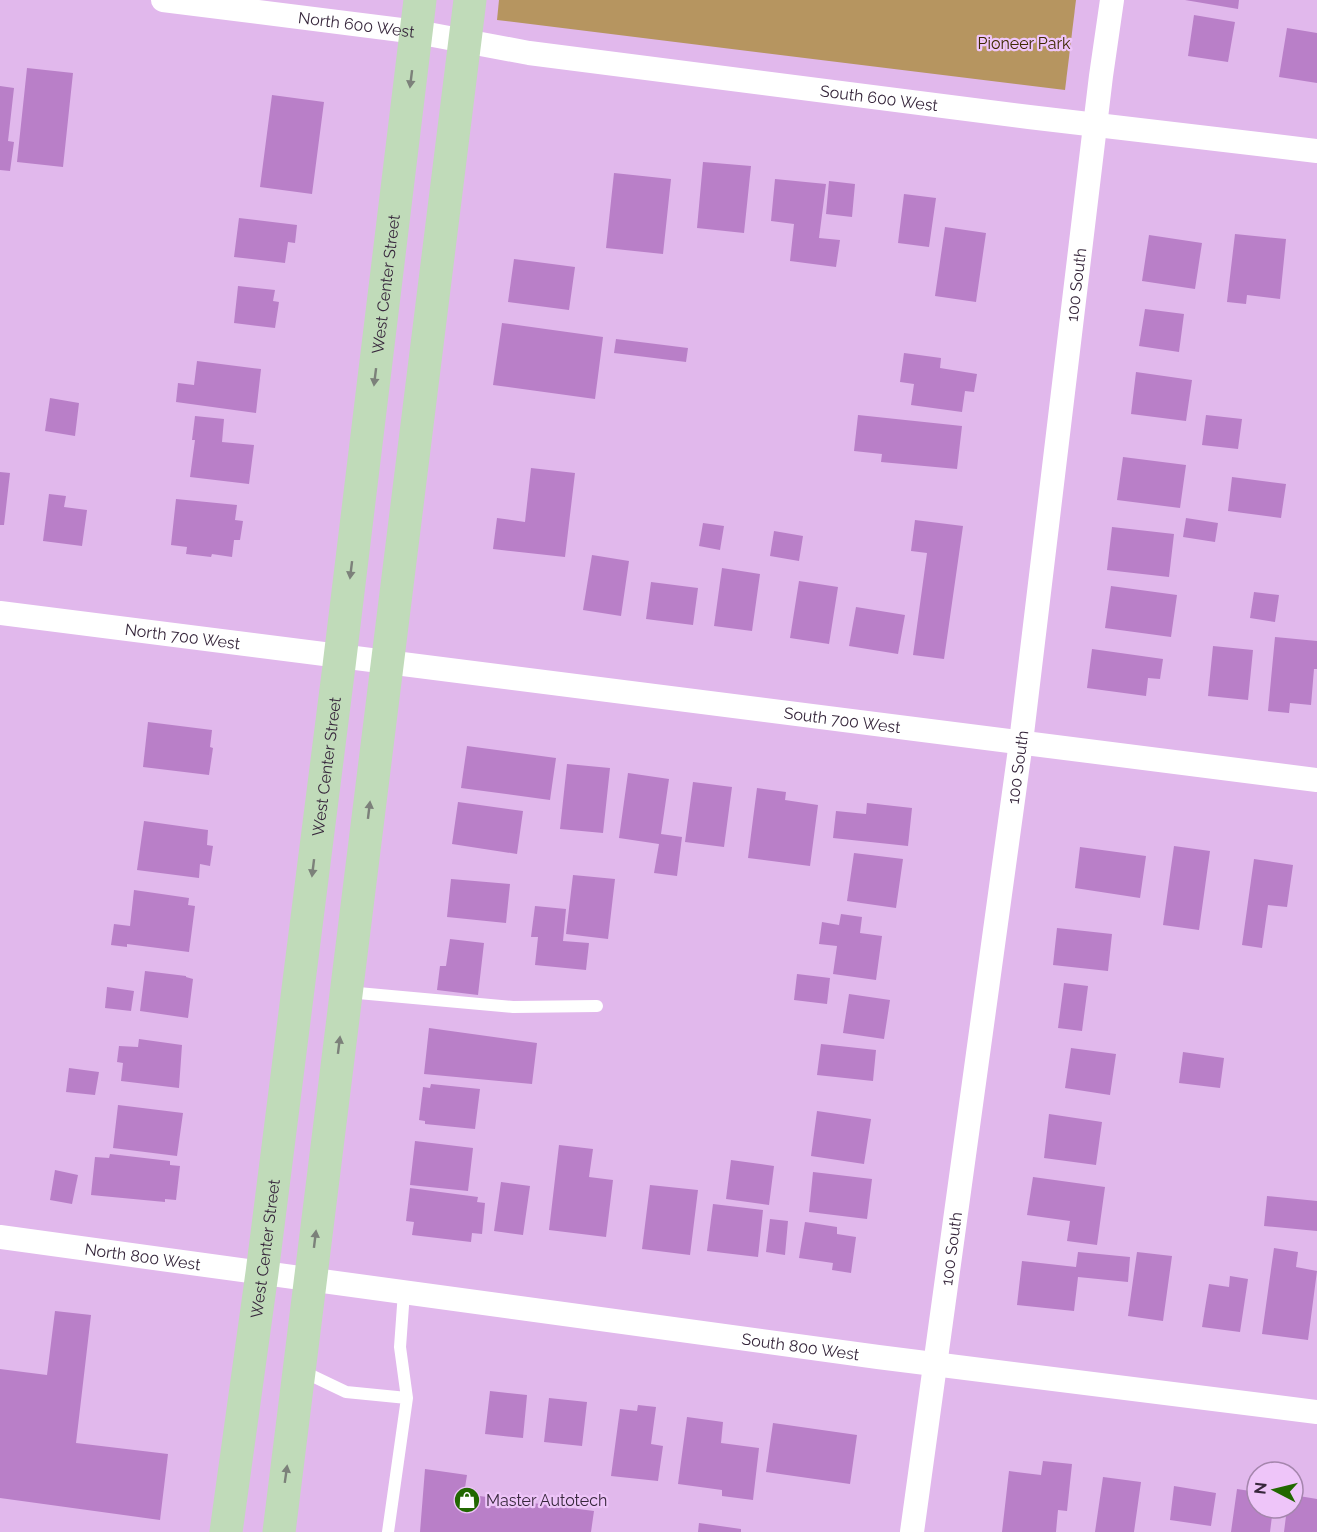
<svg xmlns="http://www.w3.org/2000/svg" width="1317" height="1532" font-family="Raleway,sans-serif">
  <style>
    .green { fill: #b69560 }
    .building { fill: #b97fc8 }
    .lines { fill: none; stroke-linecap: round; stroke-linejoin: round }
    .lane { stroke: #fff; stroke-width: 12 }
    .street { stroke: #fff; stroke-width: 24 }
    .primary { stroke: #c0dbb9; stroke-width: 33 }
    .oneway { fill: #7c817a }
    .labels { text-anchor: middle; stroke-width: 4.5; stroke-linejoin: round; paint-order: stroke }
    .street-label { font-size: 16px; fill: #37273c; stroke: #eec5f9 }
    .park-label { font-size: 16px; fill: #3e2901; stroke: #eec5f9 }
    .poi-label { font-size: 16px; fill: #37273c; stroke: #eec5f9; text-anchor: start }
  </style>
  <rect width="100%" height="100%" fill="#e1b8ec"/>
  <path class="green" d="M499 0H1076L1065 90 497 20Z"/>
  <path class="building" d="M1185 0H1239L1238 9Z
    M1194 15 1235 22 1228 62 1188 56Z
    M1287 28 1317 33V83L1279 77Z
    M27 68 73 73 63 167 17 162Z
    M0 86 14 88 8 141 14 142 10 171 0 170Z
    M272 95 324 102 312 194 260 187Z
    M703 162 751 166 744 233 697 228Z
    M614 173 671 179 663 254 606 248Z
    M775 179 826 184 819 238 840 240 836 267 790 261 794 224 771 221Z
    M829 181 855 184 852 217 826 214Z
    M904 194 936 198 929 247 898 243Z
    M239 218 297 225 295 243 288 242 285 263 234 257Z
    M945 227 986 233 976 302 935 296Z
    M1235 234 1286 239 1280 299 1247 295 1246 304 1227 302Z
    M1149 235 1202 243 1195 289 1142 281Z
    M514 259 575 267 569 310 508 302Z
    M238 286 275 290 273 301 279 302 275 328 234 323Z
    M1145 309 1184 314 1179 352 1139 346Z
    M502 323 603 337 595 399 493 385Z
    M616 339 688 348 686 362 614 353Z
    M904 353 941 358 940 368 977 374 974 392 965 391 962 412 911 405 914 384 900 382Z
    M197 361 261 369 256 413 176 402 178 383 194 385Z
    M1136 372 1192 380 1186 421 1131 414Z
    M50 398 79 403 75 436 45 431Z
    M858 415 962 426 957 469 881 462 882 454 854 451Z
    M1206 415 1242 419 1238 449 1202 445Z
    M195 416 224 419 222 442 254 445 249 484 190 477 195 440H192Z
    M1123 457 1186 465 1180 508 1117 500Z
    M531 468 575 473 565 557 493 549 497 518 525 522Z
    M0 472 10 473 4 525H0Z
    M1232 477 1286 484 1281 518 1228 511Z
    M49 494 66 496 64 507 87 510 82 546 43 541Z
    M176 499 237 505 235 520 243 521 240 540H234L232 557 212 554 211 557 186 554 187 547 171 545Z
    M1186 518 1218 523 1215 542 1183 537Z
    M915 520 963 526 944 659 913 655 927 553 911 551Z
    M703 523 724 526 720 550 699 546Z
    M1112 527 1174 534 1169 577 1107 570Z
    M774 531 803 536 799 561 770 556Z
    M592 555 629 561 621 616 583 610Z
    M722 568 760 574 752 631 714 626Z
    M799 581 838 587 829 644 790 638Z
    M651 582 698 588 693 625 646 619Z
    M1111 586 1177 595 1171 637 1105 628Z
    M1254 592 1279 595 1275 622 1250 618Z
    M856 607 905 615 898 654 849 646Z
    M1275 637 1317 641V669H1314L1311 705 1290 703 1289 713 1268 711Z
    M1213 646 1253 650 1248 700 1208 696Z
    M1092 649 1163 659 1160 679 1148 678 1146 696 1087 688Z
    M148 722 212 730 210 747 213 748 209 775 143 767Z
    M467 746 556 758 550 800 461 788Z
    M567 764 610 768 603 833 560 829Z
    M628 773 669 779 661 834 682 837 677 876 654 873 659 844 619 838Z
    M693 782 732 787 724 847 685 842Z
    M757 788 786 792 785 800 818 805 810 866 748 858Z
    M458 802 523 811 517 854 452 844Z
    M867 803 912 808 908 846 833 838 836 811 866 814Z
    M144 821 208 830 207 845 213 846 210 866 200 864 199 878 137 870Z
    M1174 846 1210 851 1199 930 1163 925Z
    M1080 847 1146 856 1140 898 1075 888Z
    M854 853 903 859 896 908 847 901Z
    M1254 859 1293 865 1287 907 1268 905 1262 948 1242 945Z
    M573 875 615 879 608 939 566 934Z
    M451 879 510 884 506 923 447 917Z
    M134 890 189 898 188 905 195 906 189 952 127 944V947L111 945 114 924 130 926Z
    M535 906 566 909 563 941 589 943 586 970 535 965 538 937H531Z
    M841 914 862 917 860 933 882 936 876 980 833 974 837 946 819 944 822 922 839 925Z
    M1057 928 1112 934 1108 971 1053 965Z
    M450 939 484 943 478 995 437 990 440 966H446Z
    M145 971 186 976V977L193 979 188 1018 140 1011Z
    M797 974 830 978 827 1004 794 1000Z
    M1064 983 1088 986 1082 1031 1058 1028Z
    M107 987 134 991 131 1011 105 1008Z
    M849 994 890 1000 884 1039 843 1033Z
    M429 1028 537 1043 532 1084 424 1074Z
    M139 1039 182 1045 179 1088 121 1081 123 1063 117 1062 119 1046 138 1047Z
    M821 1044 876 1050 873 1081 817 1075Z
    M1071 1048 1116 1054 1110 1095 1065 1088Z
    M1183 1052 1224 1058 1220 1088 1179 1083Z
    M69 1068 99 1072 95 1095 66 1092Z
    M431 1084 480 1089 475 1129 425 1124V1121L419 1120 423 1087 430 1088Z
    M118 1105 183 1113 177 1156 113 1148Z
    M817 1111 871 1119 864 1164 811 1156Z
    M1049 1114 1102 1122 1096 1165 1044 1158Z
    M415 1141 473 1148 468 1191 410 1185Z
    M559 1145 593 1149 589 1177 613 1180 606 1237 549 1230Z
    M110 1154 170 1161V1165L180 1166 176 1200 165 1199V1202L91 1195 95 1157 109 1158Z
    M731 1160 774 1166 769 1205 726 1199Z
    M55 1170 78 1175 72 1204 50 1200Z
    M813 1172 872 1179 867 1219 809 1212Z
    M1033 1177 1105 1187 1097 1245 1067 1241 1070 1221 1027 1215Z
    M501 1182 530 1186 523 1235 494 1231Z
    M650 1185 698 1190 690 1255 642 1249Z
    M410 1188 478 1197 477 1202 485 1203 482 1234 472 1233 471 1242 412 1235 414 1222 406 1221Z
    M1267 1196 1317 1201V1231L1264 1226Z
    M713 1204 763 1210 758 1257 707 1251Z
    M770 1219 788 1221 785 1255 766 1252Z
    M805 1222 837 1227V1234L856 1237 851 1273 832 1270 833 1263 799 1258Z
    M1274 1248 1298 1252 1296 1267 1317 1271 1308 1340 1262 1334Z
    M1078 1252 1130 1257 1128 1282 1078 1277 1074 1311 1017 1305 1022 1261 1076 1267Z
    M1137 1252 1172 1256 1163 1321 1128 1316Z
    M1230 1276 1248 1279 1240 1332 1202 1327 1209 1284 1229 1287Z
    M55 1311 91 1315 76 1443 168 1454 160 1520 0 1498V1369L47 1375Z
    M490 1391 527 1395 523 1438 485 1434Z
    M549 1398 587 1402 582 1446 544 1442Z
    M638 1405 656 1407 651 1444 663 1446 658 1481 611 1476 620 1409 637 1411Z
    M687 1417 723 1422 721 1443 759 1448 753 1500 722 1496V1490L678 1484Z
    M773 1423 857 1435 850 1484 766 1472Z
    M1043 1461 1072 1464 1067 1511 1058 1510 1056 1532H1002L1009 1471 1041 1475Z
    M425 1469 467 1475 464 1494 594 1511 591 1532H420Z
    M1103 1477 1141 1482 1134 1532H1095Z
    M1174 1486 1216 1493 1211 1526 1170 1520Z
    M1237 1489 1257 1492V1508H1273L1270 1532H1231Z
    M1293 1495 1317 1499V1532H1284L1287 1508H1293Z
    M699 1523 741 1529V1532H698Z"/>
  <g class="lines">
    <path class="lane" d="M347 992 513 1007 597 1006
      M302 1371 346 1392 407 1398
      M388 1532 407 1398 400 1347 404 1292"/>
    <g class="street">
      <path id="s1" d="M163 0 417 32 529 53 1029 117 1317 151"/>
      <path id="s2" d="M0 613 1317 780"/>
      <path id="s3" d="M0 1237 878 1357 1317 1412"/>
      <path id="s4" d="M912 1532 1021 742 1101 76 1112 0"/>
    </g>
    <g class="primary">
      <path id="s5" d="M226 1532 262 1273 339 666 420 0"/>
      <path d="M279 1532 470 0"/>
    </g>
  </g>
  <defs><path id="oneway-solid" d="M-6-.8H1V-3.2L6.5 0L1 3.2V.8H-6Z" transform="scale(1.5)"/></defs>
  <g class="oneway">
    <use href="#oneway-solid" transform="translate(411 79) rotate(97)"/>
    <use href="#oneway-solid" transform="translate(375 377) rotate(97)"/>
    <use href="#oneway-solid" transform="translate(351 570) rotate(97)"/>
    <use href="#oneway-solid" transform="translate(369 810) rotate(-83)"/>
    <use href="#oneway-solid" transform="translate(313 868) rotate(97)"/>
    <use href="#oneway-solid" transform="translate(339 1045) rotate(-83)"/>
    <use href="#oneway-solid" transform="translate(315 1239) rotate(-83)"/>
    <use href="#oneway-solid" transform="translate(286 1474) rotate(-82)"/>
  </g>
  <defs>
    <g id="shop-disc" transform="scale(1.35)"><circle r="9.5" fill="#216800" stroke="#eec5f9"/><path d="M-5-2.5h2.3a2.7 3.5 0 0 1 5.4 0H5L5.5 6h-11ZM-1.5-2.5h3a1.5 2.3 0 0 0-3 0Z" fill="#fff"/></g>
  </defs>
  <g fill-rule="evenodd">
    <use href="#shop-disc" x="467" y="1500"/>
  </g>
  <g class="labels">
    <g class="street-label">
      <text dy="6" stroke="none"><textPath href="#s1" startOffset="195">North 600 West</textPath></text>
      <text dy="6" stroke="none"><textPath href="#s1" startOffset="723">South 600 West</textPath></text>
      <text dy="6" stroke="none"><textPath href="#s5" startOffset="1258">West Center Street</textPath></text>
      <text dy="6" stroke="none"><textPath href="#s4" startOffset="1258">100 South</textPath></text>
      <text dy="6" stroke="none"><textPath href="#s2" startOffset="184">North 700 West</textPath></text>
      <text dy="6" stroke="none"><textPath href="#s2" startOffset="849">South 700 West</textPath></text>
      <text dy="6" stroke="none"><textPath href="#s5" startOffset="772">West Center Street</textPath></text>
      <text dy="6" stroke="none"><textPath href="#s4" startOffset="772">100 South</textPath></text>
      <text dy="6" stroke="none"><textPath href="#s5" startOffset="286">West Center Street</textPath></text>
      <text dy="6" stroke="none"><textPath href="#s4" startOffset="286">100 South</textPath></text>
      <text dy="6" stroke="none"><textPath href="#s3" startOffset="144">North 800 West</textPath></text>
      <text dy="6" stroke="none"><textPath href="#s3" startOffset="808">South 800 West</textPath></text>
    </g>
    <g class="park-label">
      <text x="1024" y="49">Pioneer Park</text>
    </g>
    <g class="poi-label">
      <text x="486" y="1506">Master Autotech</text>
    </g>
  </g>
  <g transform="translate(1275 1490) rotate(277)"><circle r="28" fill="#eec5f9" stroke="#a586ad" stroke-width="1.5"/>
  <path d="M0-4.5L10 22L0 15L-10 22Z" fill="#216800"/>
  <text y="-9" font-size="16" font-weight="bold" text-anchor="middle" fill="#37273c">N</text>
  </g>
</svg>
